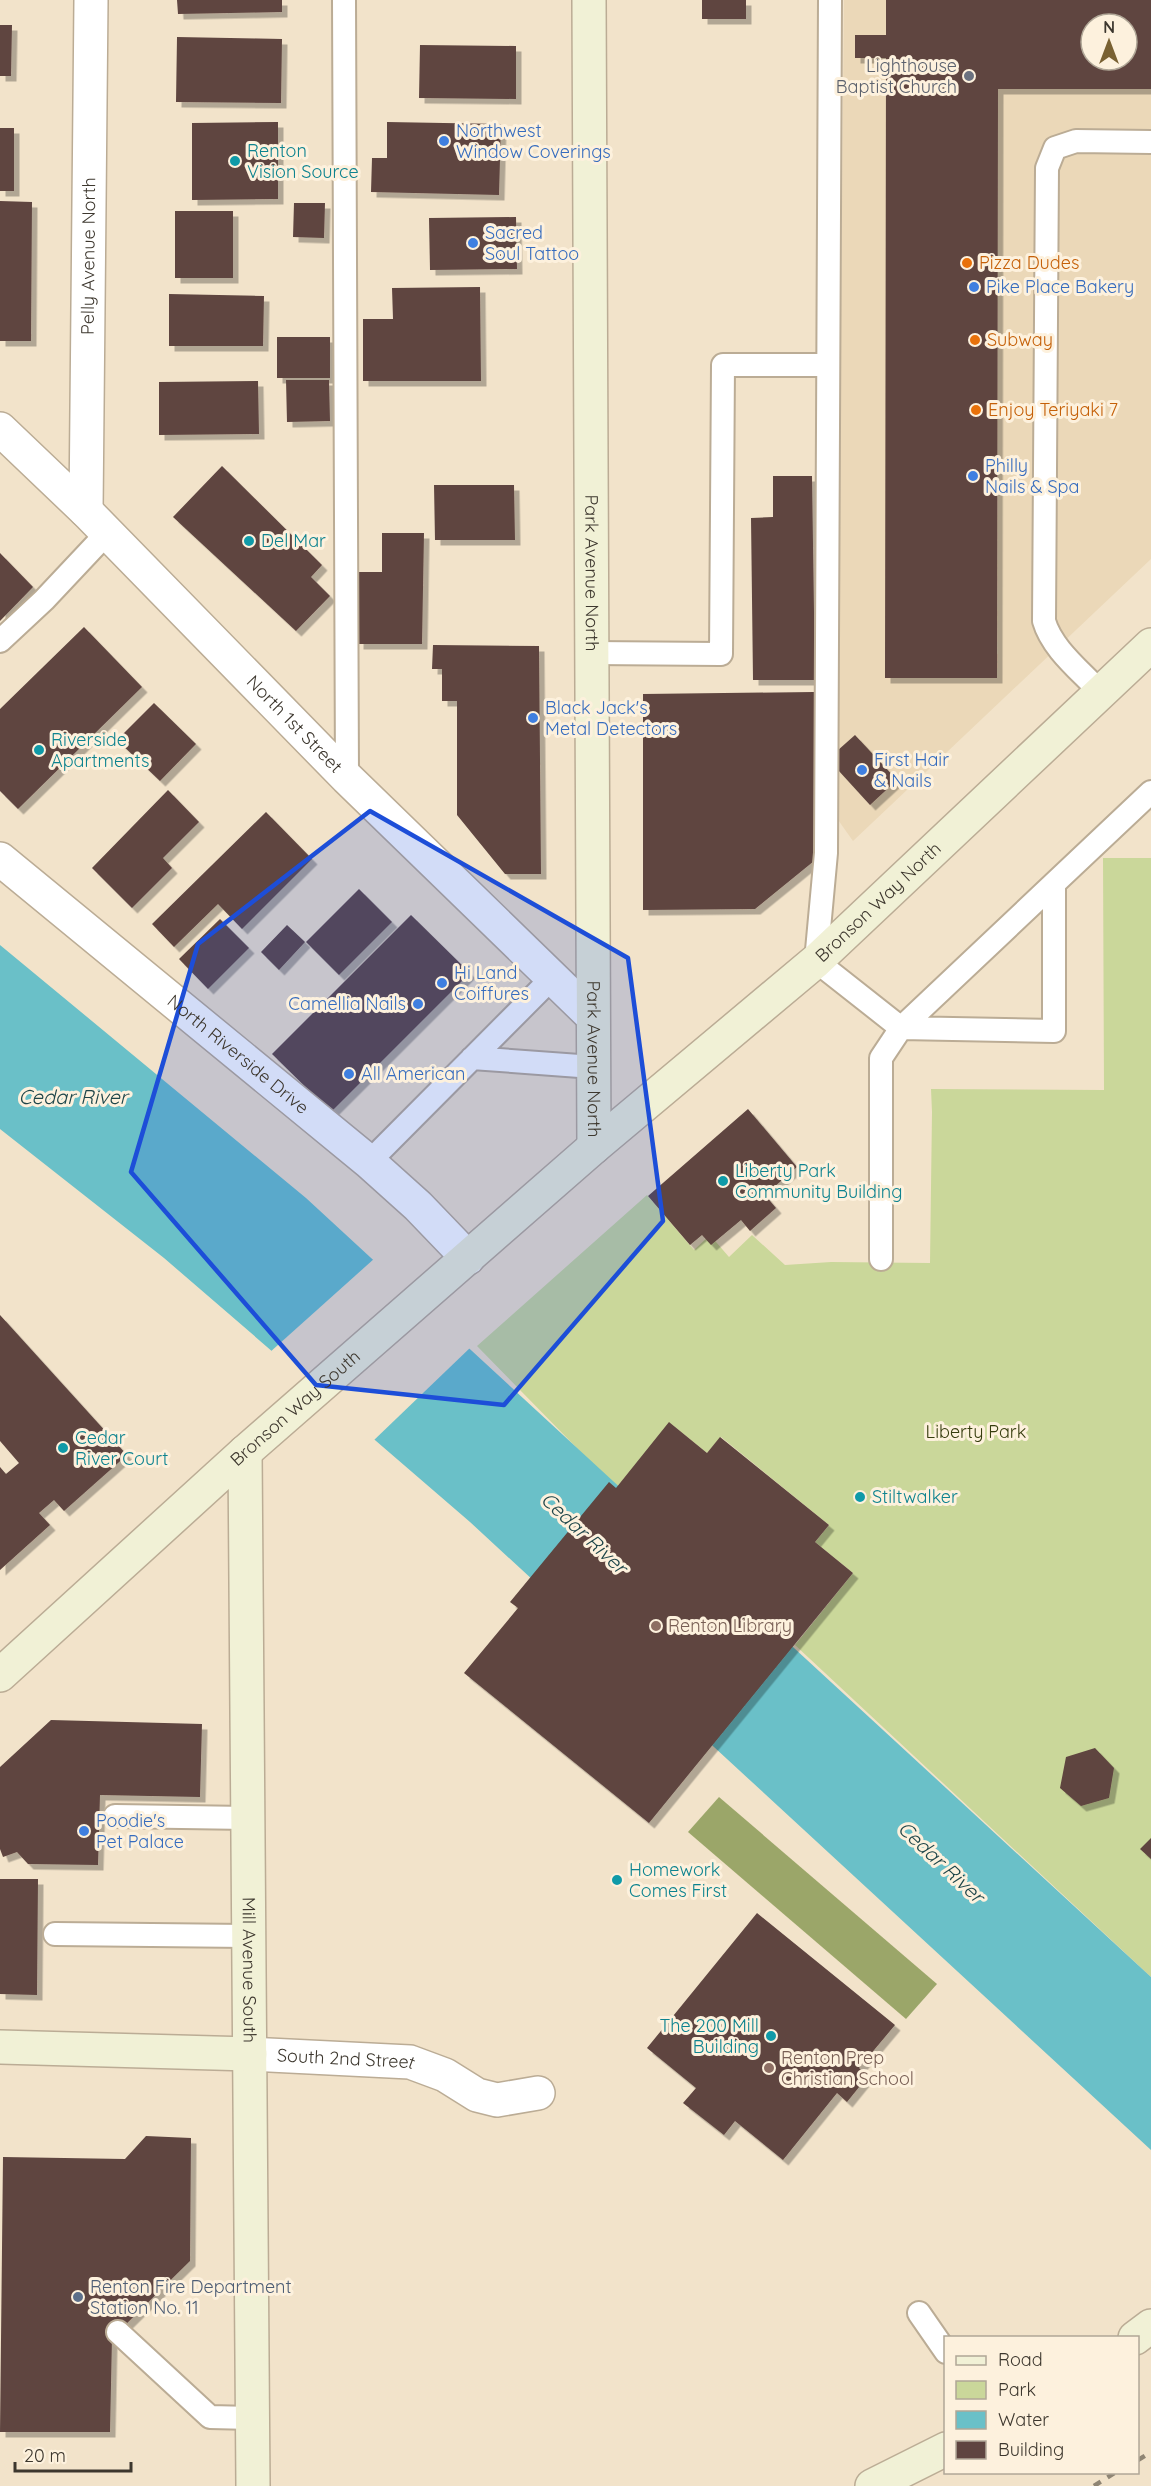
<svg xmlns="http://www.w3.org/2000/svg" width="1151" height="2486" font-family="Quicksand,sans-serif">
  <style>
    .built { fill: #ebd8b8; fill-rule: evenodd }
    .green { fill: #cad79a }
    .forest { fill: #9ba669 }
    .water { fill: #6ac0c8 }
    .pier { fill: #f2e3ca }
    .building { fill: #5f4540; fill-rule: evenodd; filter: url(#shadow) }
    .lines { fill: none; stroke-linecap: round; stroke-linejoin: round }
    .lane-casing { stroke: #bbac95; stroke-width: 26 }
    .street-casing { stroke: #bbac95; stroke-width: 36 }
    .secondary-casing { stroke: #bbac95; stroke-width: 36 }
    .lane { stroke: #fff; stroke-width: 22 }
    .street { stroke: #fff; stroke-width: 33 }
    .secondary { stroke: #f1f1d6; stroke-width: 33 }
    .rail { stroke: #8f8574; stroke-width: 4.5; stroke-dasharray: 8 8; stroke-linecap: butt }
    .marked { fill: #1d4ed8; fill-opacity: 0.2; stroke: #1d4ed8; stroke-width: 4.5; stroke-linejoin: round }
    .worship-dot { fill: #6b7280; stroke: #fdf1dd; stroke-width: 2 }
    .shop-dot { fill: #3f7fe0; stroke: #fdf1dd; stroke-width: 2 }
    .culture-dot { fill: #0f9aa8; stroke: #fdf1dd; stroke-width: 2 }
    .food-dot { fill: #e8710a; stroke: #fdf1dd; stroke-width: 2 }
    .education-dot { fill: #8d6e63; stroke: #fdf1dd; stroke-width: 2 }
    .service-dot { fill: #5c6f8a; stroke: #fdf1dd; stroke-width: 2 }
    .labels { text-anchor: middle; stroke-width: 6; stroke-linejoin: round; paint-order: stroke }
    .worship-label { font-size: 18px; fill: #5b616d; stroke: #fdf1dd; text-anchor: end }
    .shop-label { font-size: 18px; fill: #366cbe; stroke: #fdf1dd; text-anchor: start }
    .culture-label { font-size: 18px; fill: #0d838f; stroke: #fdf1dd; text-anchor: start }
    .street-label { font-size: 18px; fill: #3d372e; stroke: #fdf1dd }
    .food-label { font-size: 18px; fill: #c56008; stroke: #fdf1dd; text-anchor: start }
    .park-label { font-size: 18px; fill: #363d0e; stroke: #fdf1dd }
    .education-label { font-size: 18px; fill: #785e54; stroke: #fdf1dd; text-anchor: start }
    .service-label { font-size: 18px; fill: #4e5e75; stroke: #fdf1dd; text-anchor: start }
    .water-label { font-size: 20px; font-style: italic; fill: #1d4549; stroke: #fdf1dd }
  </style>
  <defs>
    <filter id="shadow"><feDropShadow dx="5.5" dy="5.5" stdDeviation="0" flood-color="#0004"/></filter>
  </defs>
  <rect width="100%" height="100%" fill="#f2e3ca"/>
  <path class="built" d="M844 0H1151V559L853 841 836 817ZM1091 24H1127V60H1091Z"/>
  <path class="green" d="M1103 858H1151V1977L795 1645 853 1573 815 1542 829 1525 721 1437 707 1453 670 1423 616 1488 477 1346 647 1195 694 1250 710 1235 729 1257 752 1235 785 1265 831 1262 930 1263 932 1112 931 1089 1104 1090Z"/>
  <path class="forest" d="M719 1797 937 1984 906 2019 688 1832Z"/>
  <path class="water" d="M0 945 306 1198 1151 1977V2150L470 1522 164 1258 0 1129Z"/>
  <path class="pier" d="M375 1258 472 1346 372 1442 269 1353Z"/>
  <path class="building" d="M177 0H282V12L178 14Z
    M702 0H746V19H702Z
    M886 0H1151V89H998L997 678H885L886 58H855V35H886ZM1091 24H1127V60H1091Z
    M0 25H12L11 76H0Z
    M177 37 282 39 281 103 176 102Z
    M420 45 516 46V99L419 98Z
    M278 122V199L192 200V123Z
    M387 122 501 124 499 195 371 192 372 158H387Z
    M0 128H14V191H0Z
    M0 201 32 202 31 341H0Z
    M294 203H325L324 238 293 237Z
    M175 211H233V278H175Z
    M516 217 517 269 430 270 429 218Z
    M480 287 481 381H363V319H393L392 288Z
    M169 294 264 296 263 346H169Z
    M277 337H330V378H277Z
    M286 380H329L330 421 287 422Z
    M258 381 259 434 159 435V382Z
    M222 466 322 565 311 577 330 596 296 631 173 517Z
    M773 476H812L815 680H753L751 518 773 517Z
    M434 485H514L515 540H435Z
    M382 533H424L422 644H358L359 572H382Z
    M0 553 33 587 0 621Z
    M84 627 142 687 18 809 0 791V709Z
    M433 645 539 646 541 874H505L457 815V701H442V669H432Z
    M814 692V861L755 909 643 910V694Z
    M154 703 196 744 160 781 117 740Z
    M855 735 897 780 870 805 828 759Z
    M168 790 199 822 163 858 172 868 132 908 92 868Z
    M266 812 312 859 242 929 218 904 174 947 152 924Z
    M359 889 392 922 339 975 306 942Z
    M411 915 470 973 331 1112 272 1054Z
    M220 919 249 948 208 989 179 959Z
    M287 925 305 942 279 970 261 952Z
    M748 1109 797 1167 765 1195 776 1208 750 1231 741 1220 711 1245 702 1235 690 1245 648 1196Z
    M0 1315 127 1455 64 1511 54 1500 39 1513 50 1525 0 1570V1467L6 1474 19 1463 0 1441Z
    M669 1422 707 1453 720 1437 829 1525 815 1542 853 1573 649 1823 464 1673 518 1608 510 1602 609 1482 616 1488Z
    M51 1720 202 1724 200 1797 100 1795 98 1865 28 1864 17 1852 3 1857 0 1849V1767Z
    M1095 1748 1114 1768 1109 1798 1081 1806 1060 1788 1066 1757Z
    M1151 1838V1859L1140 1849Z
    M0 1879H38L37 1995 0 1994Z
    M757 1913 895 2025 859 2068 868 2076 847 2102 837 2093 783 2160 735 2121 724 2135 683 2103 696 2088 647 2048Z
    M146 2136 191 2138 190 2261 112 2338 110 2432H0L3 2157 125 2159Z"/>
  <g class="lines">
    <g class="lane-casing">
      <path id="lane" d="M344 0 347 778
        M830 0 826 853 816 961 901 1028 881 1058V1259
        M0 641 44 600 107 533
        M591 653 721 654 723 365H827
        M1100 692C1081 671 1052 649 1044 621L1047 168 1055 148 1076 141 1151 142
        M1054 884V1031L901 1028 1151 792
        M472 1058 593 1067
        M369 1162 552 978
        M115 1816 248 1818
        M55 1934 248 1936
        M919 2313 946 2352
        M118 2332 210 2417 252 2418"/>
    </g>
    <g class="street-casing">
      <g id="street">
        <path id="s1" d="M0 429 86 511 347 778 592 1016"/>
        <path id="s2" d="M86 511 91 0"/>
        <path id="s3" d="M0 859 369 1162 418 1206 468 1258"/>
        <path id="s4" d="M250 2054 410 2062 445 2075 477 2095 497 2100 538 2093"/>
      </g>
    </g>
    <g class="secondary-casing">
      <g id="secondary">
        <path id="s5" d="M589 0 594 1147"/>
        <path id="s6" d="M245 1452 253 2486"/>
        <path id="s7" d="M0 1675 245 1452 594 1147 816 961 1151 645"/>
        <path d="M0 2047 250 2054"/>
        <path d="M1135 2338 1151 2326"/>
        <path d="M872 2486 946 2449"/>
      </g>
    </g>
    <use href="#lane" class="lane"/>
    <use href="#street" class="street"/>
    <use href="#secondary" class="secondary"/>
    <path class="rail" d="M1138 2460 1151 2452
      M1094 2486 1116 2472"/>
  </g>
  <path class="marked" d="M370 811 628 958 663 1221 504 1405 316 1385 131 1172 198 944Z"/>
  <circle class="worship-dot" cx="969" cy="76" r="6"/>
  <g class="shop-dot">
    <circle cx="444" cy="141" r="6"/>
    <circle cx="473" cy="243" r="6"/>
    <circle cx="974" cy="287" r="6"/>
    <circle cx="973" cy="476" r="6"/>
    <circle cx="533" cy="718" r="6"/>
    <circle cx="862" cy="770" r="6"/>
    <circle cx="442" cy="983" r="6"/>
    <circle cx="418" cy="1004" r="6"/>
    <circle cx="349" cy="1074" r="6"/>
    <circle cx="84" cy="1831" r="6"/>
  </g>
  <g class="culture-dot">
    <circle cx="235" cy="161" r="6"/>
    <circle cx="249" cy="541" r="6"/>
    <circle cx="39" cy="750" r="6"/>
    <circle cx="723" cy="1181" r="6"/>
    <circle cx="63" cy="1448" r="6"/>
    <circle cx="860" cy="1497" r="6"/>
    <circle cx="617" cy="1880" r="6"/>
    <circle cx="771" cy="2036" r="6"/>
  </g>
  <g class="food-dot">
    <circle cx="967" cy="263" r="6"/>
    <circle cx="975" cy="340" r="6"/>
    <circle cx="976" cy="410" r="6"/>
  </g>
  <g class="education-dot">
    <circle cx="656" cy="1626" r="6"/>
    <circle cx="769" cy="2068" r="6"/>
  </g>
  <circle class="service-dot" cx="78" cy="2297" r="6"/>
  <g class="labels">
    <g class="worship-label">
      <text x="957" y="72">Lighthouse<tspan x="957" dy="21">Baptist Church</tspan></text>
    </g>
    <g class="shop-label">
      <text x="456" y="137">Northwest<tspan x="456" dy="21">Window Coverings</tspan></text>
      <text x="485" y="239">Sacred<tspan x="485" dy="21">Soul Tattoo</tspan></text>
      <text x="986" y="293">Pike Place Bakery</text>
      <text x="985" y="472">Philly<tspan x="985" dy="21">Nails &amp; Spa</tspan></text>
      <text x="545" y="714">Black Jack's<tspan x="545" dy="21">Metal Detectors</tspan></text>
      <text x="874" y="766">First Hair<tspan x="874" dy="21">&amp; Nails</tspan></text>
      <text x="454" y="979">Hi Land<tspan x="454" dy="21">Coiffures</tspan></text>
      <text x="406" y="1010" text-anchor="end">Camellia Nails</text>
      <text x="361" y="1080">All American</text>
      <text x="96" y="1827">Poodie's<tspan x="96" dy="21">Pet Palace</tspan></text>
    </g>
    <g class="culture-label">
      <text x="247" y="157">Renton<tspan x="247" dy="21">Vision Source</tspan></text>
      <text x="261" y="547">Del Mar</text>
      <text x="51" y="746">Riverside<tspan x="51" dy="21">Apartments</tspan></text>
      <text x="735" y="1177">Liberty Park<tspan x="735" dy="21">Community Building</tspan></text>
      <text x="75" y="1444">Cedar<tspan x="75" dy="21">River Court</tspan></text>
      <text x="872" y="1503">Stiltwalker</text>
      <text x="629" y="1876">Homework<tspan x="629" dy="21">Comes First</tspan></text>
      <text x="759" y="2032" text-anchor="end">The 200 Mill<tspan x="759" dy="21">Building</tspan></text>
    </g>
    <g class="street-label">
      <text dy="6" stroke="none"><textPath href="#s2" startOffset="255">Pelly Avenue North</textPath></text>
      <text dy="6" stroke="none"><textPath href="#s5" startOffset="573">Park Avenue North</textPath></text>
      <text dy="6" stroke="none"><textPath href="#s1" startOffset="417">North 1st Street</textPath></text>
      <text dy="6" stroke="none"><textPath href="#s7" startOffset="1170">Bronson Way North</textPath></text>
      <text dy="6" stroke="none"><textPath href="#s3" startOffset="308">North Riverside Drive</textPath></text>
      <text dy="6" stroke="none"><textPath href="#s5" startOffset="1059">Park Avenue North</textPath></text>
      <text dy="6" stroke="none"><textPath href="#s7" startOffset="398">Bronson Way South</textPath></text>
      <text dy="6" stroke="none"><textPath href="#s6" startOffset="518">Mill Avenue South</textPath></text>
      <text dy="6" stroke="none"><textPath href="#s4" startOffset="96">South 2nd Street</textPath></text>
    </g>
    <g class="food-label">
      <text x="979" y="269">Pizza Dudes</text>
      <text x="987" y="346">Subway</text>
      <text x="988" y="416">Enjoy Teriyaki 7</text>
    </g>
    <g class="park-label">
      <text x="976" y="1438">Liberty Park</text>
    </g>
    <g class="education-label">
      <text x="668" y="1632">Renton Library</text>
      <text x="781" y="2064">Renton Prep<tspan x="781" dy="21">Christian School</tspan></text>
    </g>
    <g class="service-label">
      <text x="90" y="2293">Renton Fire Department<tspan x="90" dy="21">Station No. 11</tspan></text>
    </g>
    <g class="water-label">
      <text x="73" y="1104">Cedar River</text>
      <text transform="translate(584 1533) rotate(43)" y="7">Cedar River</text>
      <text transform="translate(941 1862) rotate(43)" y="7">Cedar River</text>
    </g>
  </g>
  <rect x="944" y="2336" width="195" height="138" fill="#fdf1dd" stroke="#b0a797" stroke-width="1.5"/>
  <rect x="956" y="2356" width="30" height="9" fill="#f1f1d6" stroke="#b0a797" stroke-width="1.5"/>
  <text x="998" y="2366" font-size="18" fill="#3d372e">Road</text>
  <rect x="956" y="2381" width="30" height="18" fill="#cad79a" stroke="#b0a797" stroke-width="1.5"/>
  <text x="998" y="2396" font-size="18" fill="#3d372e">Park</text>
  <rect x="956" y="2411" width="30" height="18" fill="#6ac0c8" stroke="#b0a797" stroke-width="1.5"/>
  <text x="998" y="2426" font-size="18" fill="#3d372e">Water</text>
  <rect x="956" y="2441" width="30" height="18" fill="#5f4540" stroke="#b0a797" stroke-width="1.5"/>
  <text x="998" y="2456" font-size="18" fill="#3d372e">Building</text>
  <g transform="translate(1109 42)"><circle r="28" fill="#fdf1dd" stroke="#b0a797" stroke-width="1.5"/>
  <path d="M0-4.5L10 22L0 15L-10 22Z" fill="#796132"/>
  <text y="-9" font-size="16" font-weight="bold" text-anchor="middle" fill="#3d372e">N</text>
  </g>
  <path d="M15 2462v9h116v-9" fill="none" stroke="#3d372e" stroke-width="3"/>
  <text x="24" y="2462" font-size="18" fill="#3d372e" stroke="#fdf1dd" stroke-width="4.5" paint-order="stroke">20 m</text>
</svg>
